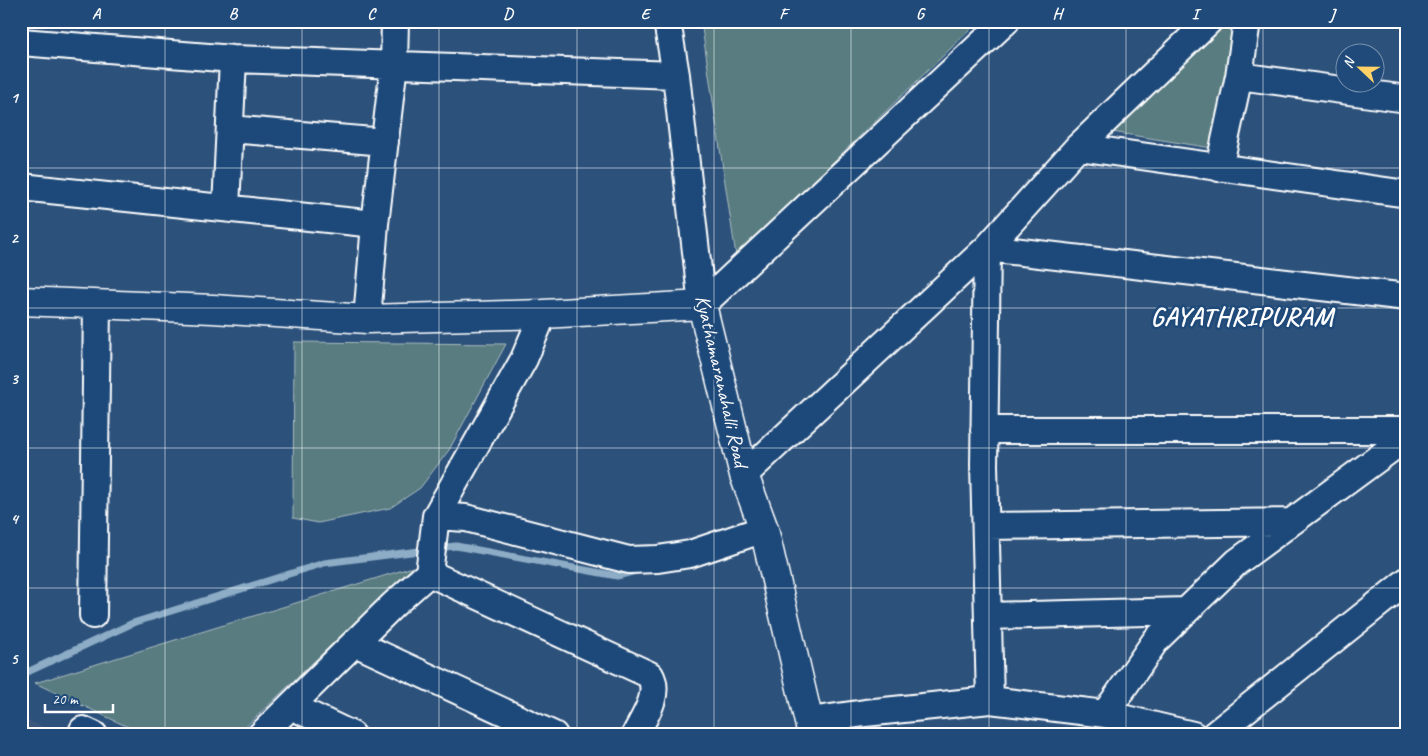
<svg xmlns="http://www.w3.org/2000/svg" width="1428" height="756" font-family="Caveat,sans-serif">
  <style>
    .built { fill: #3b597c }
    .green { fill: #587b80; stroke: #acbdc0 }
    .lines { fill: none; stroke-linecap: round; stroke-linejoin: round }
    .stream { stroke: #8dacc5; stroke-width: 7 }
    .minor-casing { stroke: #fff; stroke-width: 30 }
    .secondary-casing { stroke: #fff; stroke-width: 31 }
    .minor { stroke: #1f4a7a; stroke-width: 26 }
    .secondary { stroke: #1f4a7a; stroke-width: 28 }
    .grid { fill: none; stroke: #fff; stroke-width: 1; stroke-opacity: 0.55 }
    .labels { text-anchor: middle; stroke-width: 5; stroke-linejoin: round; paint-order: stroke }
    .street-label { font-size: 21px; fill: #fff; stroke: #1f4a7a }
    .district-label { font-size: 26px; font-weight: bold; letter-spacing: 1px; fill: #fff; stroke: #1f4a7a }
    .neatline { fill: none; stroke: #fff; stroke-width: 2 }
    .grid-label { font-size: 16px; text-anchor: middle; font-weight: bold; fill: #fff }
  </style>
  <rect width="100%" height="100%" fill="#2c517b"/>
  <filter id="ink" filterUnits="userSpaceOnUse"><feTurbulence type="fractalNoise" baseFrequency=".02" numOctaves="2"/><feDisplacementMap in="SourceGraphic" scale="10" xChannelSelector="R" yChannelSelector="G"/><feConvolveMatrix kernelMatrix="1 2 1 2 8 2 1 2 1" color-interpolation-filters="sRGB"/></filter>
  <g filter="url(#ink)">
    <path class="built" d="M21 717 61 735H21Z"/>
    <path class="green" d="M701 21H979L736 256Z
      M1222 21H1241L1212 148 1112 132Z
      M294 342 506 344 449 450 420 488 390 508 318 523 293 518Z
      M413 567 237 735H145L35 683Z"/>
    <g class="lines">
      <path class="stream" d="M437 548 456 546 617 576 636 571
        M21 675 133 623 324 563 427 550"/>
      <g class="minor-casing">
        <path id="minor" d="M667 21 676 75 702 305
          M21 42 233 59 676 75
          M1239 76 1407 99
          M230 129 385 142
          M1078 147 1407 194
          M1219 168 1239 76 1247 21
          M21 187 375 224
          M226 208 233 59
          M702 305 1006 21
          M367 319 375 224 394 64 395 21
          M984 430H1407
          M744 475 987 248 1078 147 1209 21
          M436 516 466 518 629 560 658 559 690 554 764 529
          M987 526 1290 522
          M429 573 650 675C661 694 644 717 635 735
          M93 615 97 304
          M988 616 1186 611
          M355 643 554 735
          M990 700 984 465 987 248 1407 297
          M291 706 352 735
          M1105 714 1156 640 1237 562 1407 437
          M809 721 865 713 990 700 1105 714 1193 735
          M83 730 94 735
          M261 735 393 605 429 573 436 516 524 359 543 314
          M1214 735 1407 581"/>
      </g>
      <g class="secondary-casing">
        <path id="secondary" d="M21 301 213 309 367 319 543 314 702 305 744 475 764 529 812 735"/>
      </g>
      <use href="#minor" class="minor"/>
      <use href="#secondary" class="secondary"/>
    </g>
  </g>
  <path class="grid" d="M165 21V735M302 21V735M439 21V735M577 21V735M714 21V735M851 21V735M989 21V735M1126 21V735M1263 21V735M21 168H1407M21 308H1407M21 448H1407M21 588H1407"/>
  <g class="labels">
    <g class="street-label">
      <text transform="translate(722 381) rotate(77)" y="7">Kyathamaranahalli Road</text>
    </g>
    <g class="district-label">
      <text x="1242" y="325">GAYATHRIPURAM</text>
    </g>
  </g>
  <rect width="1428" height="756" fill="none" stroke="#1f4a7a" stroke-width="55"/>
  <g transform="translate(1360 68) rotate(292)"><circle r="24" fill="#1f4a7a" stroke="#7992af"/>
  <path d="M0-4L9 19L0 12L-9 19Z" fill="#ffd166"/>
  <text y="-8" font-size="14" font-weight="bold" text-anchor="middle" fill="#ffffff">N</text>
  </g>
  <path d="M45 704v8h68v-8" fill="none" stroke="#ffffff" stroke-width="2.5"/>
  <text x="52" y="704" font-size="15" fill="#ffffff" stroke="#1f4a7a" stroke-width="4" paint-order="stroke">20 m</text>
  <rect x="28" y="28" width="1372" height="700" class="neatline"/>
  <g class="grid-label">
    <text x="96" y="19">A</text>
    <text x="233" y="19">B</text>
    <text x="371" y="19">C</text>
    <text x="508" y="19">D</text>
    <text x="645" y="19">E</text>
    <text x="783" y="19">F</text>
    <text x="920" y="19">G</text>
    <text x="1057" y="19">H</text>
    <text x="1195" y="19">I</text>
    <text x="1332" y="19">J</text>
    <text x="14" y="103">1</text>
    <text x="14" y="243">2</text>
    <text x="14" y="384">3</text>
    <text x="14" y="524">4</text>
    <text x="14" y="664">5</text>
  </g>
</svg>
